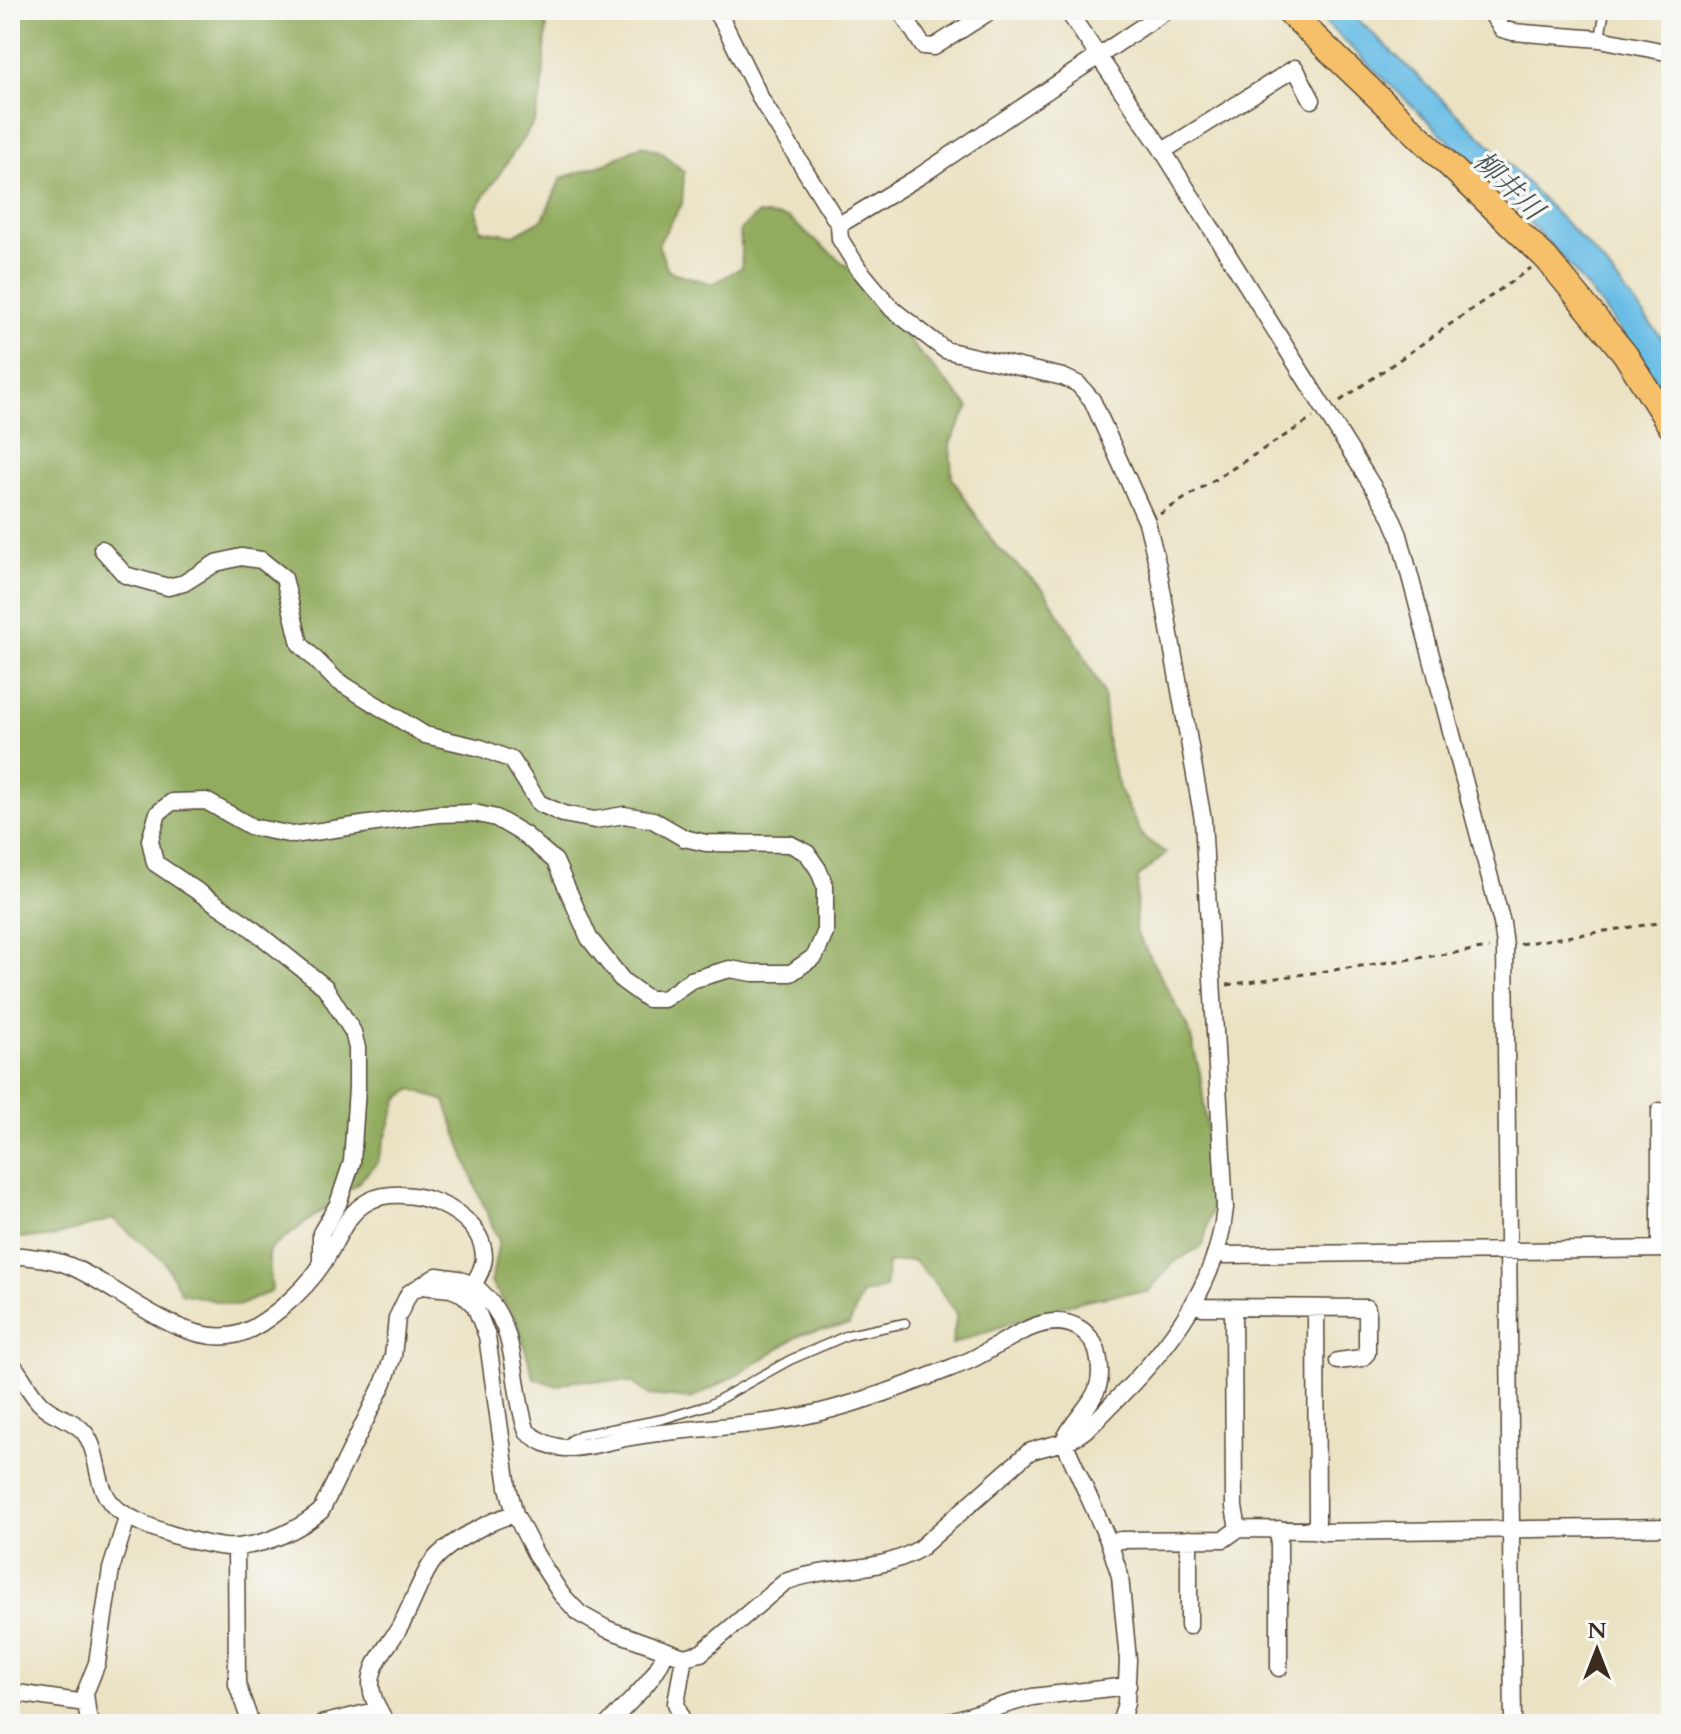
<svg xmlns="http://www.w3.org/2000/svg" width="1681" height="1734" font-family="Cardo,'Noto Serif JP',serif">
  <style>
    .forest { fill: #92ac5f; stroke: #666b3e; stroke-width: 2 }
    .water { fill: #6abee6; stroke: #527482; stroke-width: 2 }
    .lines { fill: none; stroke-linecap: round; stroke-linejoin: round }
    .lane-casing { stroke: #554637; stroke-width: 11 }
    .street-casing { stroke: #554637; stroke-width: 19 }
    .primary-casing { stroke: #554637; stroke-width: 27 }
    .path { stroke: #554637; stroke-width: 3; stroke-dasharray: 6 6; stroke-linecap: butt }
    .lane { stroke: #fff; stroke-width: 8 }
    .street { stroke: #fff; stroke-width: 16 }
    .primary { stroke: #f6c06b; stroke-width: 24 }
    .labels { text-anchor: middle; stroke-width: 7; stroke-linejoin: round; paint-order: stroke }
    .water-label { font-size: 28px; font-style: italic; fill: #49565a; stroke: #f6f6f2 }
  </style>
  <rect width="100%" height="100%" fill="#f6f6f2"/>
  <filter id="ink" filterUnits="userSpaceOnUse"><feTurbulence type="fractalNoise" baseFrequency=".0125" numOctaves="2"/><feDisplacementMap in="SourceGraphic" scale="16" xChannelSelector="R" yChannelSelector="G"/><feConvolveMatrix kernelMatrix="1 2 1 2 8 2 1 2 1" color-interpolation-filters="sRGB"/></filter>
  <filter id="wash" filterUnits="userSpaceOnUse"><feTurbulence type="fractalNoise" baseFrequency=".006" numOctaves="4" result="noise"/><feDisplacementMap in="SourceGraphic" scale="32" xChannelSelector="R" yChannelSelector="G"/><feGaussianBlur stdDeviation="1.8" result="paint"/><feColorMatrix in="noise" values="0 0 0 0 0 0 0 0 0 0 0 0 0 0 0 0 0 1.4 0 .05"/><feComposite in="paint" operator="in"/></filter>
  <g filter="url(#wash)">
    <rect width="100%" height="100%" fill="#eae2c2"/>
    <path class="forest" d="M10 10H537L547 22 542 93 534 122 476 209 481 230 514 235 543 219 561 178 608 163 641 145 661 152 684 172 682 204 658 244 668 271 713 284 742 267 740 230 758 214 788 218 849 268 915 348 969 407 950 443 952 478 996 546 1044 590 1079 646 1103 692 1108 747 1120 792 1143 837 1166 853 1138 877 1135 930 1188 1026 1200 1073 1215 1194 1203 1245 1173 1263 1148 1292C1080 1293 1016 1322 952 1344L957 1314 933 1281 913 1260 888 1263 885 1288 862 1294 849 1325 803 1333 739 1374 691 1399 649 1395 632 1382 574 1380 557 1386 534 1378 516 1319 491 1283 499 1241 477 1190 445 1101 413 1089 398 1099 377 1163 357 1184 268 1251 272 1291 238 1306 181 1293 164 1261 113 1219 48 1238 10 1237Z"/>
    <path class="water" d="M1312 10H1348L1490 145 1598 256 1671 350V403L1611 318 1563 258 1470 161Z"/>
  </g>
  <g filter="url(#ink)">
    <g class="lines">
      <g class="lane-casing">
        <path id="lane" d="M1600 38 1605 10
          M568 1447 571 1440 580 1435 663 1419 709 1405 790 1360 848 1335 905 1323"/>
      </g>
      <g class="street-casing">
        <path id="street" d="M900 10 923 46 934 47 992 10
          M1067 10 1163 151 1390 514 1399 535 1502 923 1505 946 1513 1724
          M1489 10 1502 29 1513 32 1600 39 1671 53
          M1163 151 1295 68 1312 100
          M839 225 920 176 1167 10
          M102 549 125 575 168 587 184 583 216 563 241 557 261 560 284 578 300 644 336 680 425 735 481 748 512 760 539 803 563 814 595 820 624 815 653 820 684 838 706 843 790 844 807 853 818 869 825 886V933L815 956 791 973H753L730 969 691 980 664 999H648L623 981 589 938 555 861 525 835 496 818 474 813 438 814 293 835 252 827 206 801 172 802 158 813 150 840 155 863 245 923 325 987 353 1032 357 1048V1088L352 1162 338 1204 321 1233V1266
          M1660 1111V1249
          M1216 1252 1225 1255 1671 1249
          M10 1255C30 1257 51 1258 70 1266 118 1286 174 1342 229 1336 260 1333 306 1289 323 1263 337 1242 345 1213 369 1201 407 1182 483 1209 484 1257 484 1267 478 1277 473 1285L458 1279 437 1276 409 1293 397 1318 393 1356 384 1382 321 1511C299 1530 267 1544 238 1547 211 1550 131 1525 113 1505 93 1483 101 1453 84 1432 72 1418 51 1416 39 1402 28 1390 21 1374 10 1362
          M473 1285C522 1322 509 1380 527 1432 539 1441 550 1447 565 1448 588 1449 614 1439 637 1436 696 1427 758 1427 817 1413 868 1401 917 1381 966 1362 998 1349 1041 1308 1077 1327 1087 1332 1096 1344 1098 1355 1108 1398 1080 1407 1064 1440
          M421 1286 451 1289 463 1294 475 1306 487 1336 508 1487 515 1514 536 1555 561 1594 580 1614 607 1629 684 1657 701 1653 785 1582C829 1565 878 1574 919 1549L1029 1452C1043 1446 1064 1444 1075 1437 1091 1428 1103 1413 1116 1400 1169 1348 1218 1284 1225 1208L1203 820 1158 567 1147 522 1092 400 1078 384 1063 377 945 350 892 309 858 268 840 239 839 225 762 101 724 24 714 10
          M1193 1304 1202 1307 1367 1308V1353L1362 1358 1338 1361
          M1233 1307 1234 1507 1238 1529
          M1064 1442 1109 1542 1120 1576 1128 1660 1126 1703 1120 1724
          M1279 1529V1668
          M1313 1530 1317 1522 1316 1308
          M1189 1539V1626
          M1109 1542 1121 1540 1224 1539 1238 1529 1313 1530 1324 1532 1671 1527
          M236 1547 237 1684 251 1724
          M10 1692 85 1703
          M93 1724 88 1717 85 1693 97 1663 111 1569 127 1518
          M321 1724 379 1710
          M387 1724C380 1712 371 1698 371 1684 371 1664 388 1646 398 1630 411 1609 418 1584 431 1564 444 1544 493 1519 515 1514
          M608 1724C627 1704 657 1679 665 1652
          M683 1724 676 1703 684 1657
          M940 1724 1032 1697 1128 1686"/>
      </g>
      <g class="primary-casing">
        <path id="primary" d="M1287 10 1546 258 1625 354 1671 427"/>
      </g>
      <path class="path" d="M1340 401 1531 268
        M1160 514 1313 418
        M1520 944 1671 921
        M1227 985 1489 948"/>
      <use href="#lane" class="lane"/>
      <use href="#street" class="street"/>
      <use href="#primary" class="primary"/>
    </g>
  </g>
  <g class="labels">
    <g class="water-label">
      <text transform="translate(1509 185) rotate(44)" y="10">柳井川</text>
    </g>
  </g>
  <rect width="1681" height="1734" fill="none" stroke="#f6f6f2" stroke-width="40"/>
  <g transform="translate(1597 1650)" stroke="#f6f6f2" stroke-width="6" paint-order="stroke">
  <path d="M0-6L14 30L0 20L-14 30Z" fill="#3b2a1e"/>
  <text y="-12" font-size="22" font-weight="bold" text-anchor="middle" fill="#3b2a1e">N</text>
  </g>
</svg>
